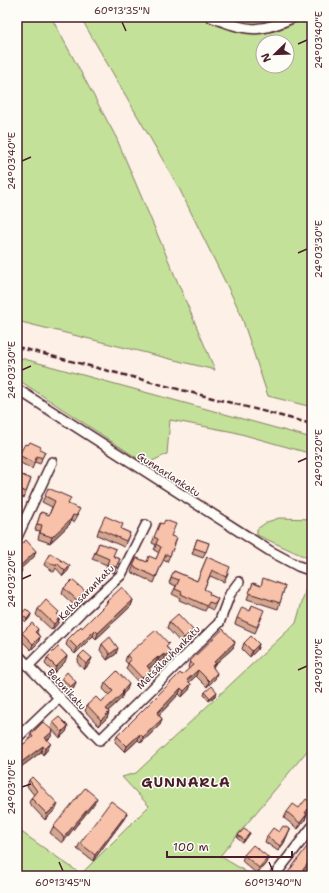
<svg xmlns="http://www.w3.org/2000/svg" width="329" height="893" font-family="'Shantell Sans',sans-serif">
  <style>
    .green { fill: #c3e199; stroke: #868062; fill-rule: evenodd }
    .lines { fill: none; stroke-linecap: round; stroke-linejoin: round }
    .minor-casing { stroke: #4a1f2b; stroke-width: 12 }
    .minor { stroke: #fdfcf7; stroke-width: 9 }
    .rail { stroke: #4a1f2b; stroke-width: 2.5; stroke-dasharray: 6 3; stroke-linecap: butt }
    .wall { fill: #d4a791; stroke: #4a1f2b }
    .shaded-wall { fill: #ad8876; stroke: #4a1f2b }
    .building { fill: #f7c2a9; stroke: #4a1f2b }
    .ticks { fill: none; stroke: #4a1f2b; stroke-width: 1.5 }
    .labels { text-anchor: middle; stroke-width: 3; stroke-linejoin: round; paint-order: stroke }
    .street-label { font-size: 10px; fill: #4a1f2b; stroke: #fdfcf7 }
    .district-label { font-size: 14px; font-weight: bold; letter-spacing: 1px; fill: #4a1f2b; stroke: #fdfcf7 }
    .neatline { fill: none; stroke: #4a1f2b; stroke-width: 1.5 }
    .ticks-label { font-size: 10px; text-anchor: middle; fill: #4a1f2b }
  </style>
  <rect width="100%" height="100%" fill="#fcf0e7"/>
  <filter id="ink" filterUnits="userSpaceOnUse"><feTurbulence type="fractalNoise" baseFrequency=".025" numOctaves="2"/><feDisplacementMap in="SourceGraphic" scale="8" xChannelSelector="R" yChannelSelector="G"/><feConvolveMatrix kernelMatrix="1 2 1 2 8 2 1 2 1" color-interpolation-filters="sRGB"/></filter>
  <g filter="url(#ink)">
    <path class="green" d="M17 17H51L116 137 215 370 17 321Z
      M75 17H312V407L268 396 240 312 179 188 81 18ZM263 42H287V66H263Z
      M17 357 312 438V454L234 432 170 420 167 454 146 464 17 379Z
      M279 518 312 519V560L257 535V529L267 522Z
      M306 588 312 590V745L220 856 253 876H17V829L81 874 149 806 122 777 136 773 296 623Z"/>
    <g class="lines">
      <g class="minor-casing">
        <path id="minor" d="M211 17C247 31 259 34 294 17
          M17 389 270 551 298 566 312 571
          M17 537 52 462
          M17 654 100 740 219 623 230 594 239 582
          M29 665 82 611 121 575 146 525
          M17 738 60 697
          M274 876 312 827"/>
      </g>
      <use href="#minor" class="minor"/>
      <path class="rail" d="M17 347 312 424"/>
    </g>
    <path class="wall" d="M40 450 45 452 42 458 40 464 35 462 32 469 17 461 19 455Z
      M17 473 31 479 24 498 17 495Z
      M45 496 69 504 78 515 74 522 71 521 69 525 50 543 38 539 40 531 35 530 41 512 49 515 52 507 42 502Z
      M160 523 171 536 175 544 167 562 163 560 154 583 131 572 137 558 147 562 156 559 159 553 154 550 156 545 152 543Z
      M99 529H121L130 533 124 547 97 535Z
      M197 539 209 543 203 558 192 554Z
      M99 543 114 556 120 559 114 573 105 570 107 565 92 559Z
      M50 553 68 571 63 576 56 568 54 572 44 565 46 560Z
      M207 557 228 573 224 582 210 576 204 589 209 594 218 599 213 610 207 607 205 611 179 600 180 598 172 594 176 586 169 583 174 571 197 581Z
      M253 583 261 586H285L278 609 247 599Z
      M64 588 85 591 83 597 75 606 62 594Z
      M133 600 131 606 96 639 93 636 75 654 66 645 68 639 82 628 106 605 107 601Z
      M38 609 58 615 60 617 58 623 52 630 36 615Z
      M250 611 262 617 255 633 235 624 237 618Z
      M21 614H31L30 617 26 622 20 617Z
      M169 622 193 630 191 636 182 644 167 628Z
      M38 629 37 633 40 637 38 643 31 650 20 639 22 633Z
      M235 642 233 648 214 665 213 668 215 679 207 687 196 676 189 682 191 684 189 690 182 697 179 694 159 715 162 719 160 725 141 743 138 740 125 752 115 742 117 736 189 669 188 667 190 661Z
      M244 643 259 644 257 650 250 657 242 649Z
      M102 644 116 654 107 660 100 650Z
      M168 648V657L163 662 161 660 157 664 156 663 149 669 151 671 148 677 140 684 126 669 128 664 125 661 127 655Z
      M79 656 92 658 89 664 84 670 77 662Z
      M47 658 65 662 54 673 45 664Z
      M62 678 76 682 74 688 68 693 59 684Z
      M105 683 127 690 123 694 121 699 108 711 109 712 107 718 99 726 85 711 87 705 101 702 109 695 103 689Z
      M205 692 216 695 209 701 204 695Z
      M53 722 68 726 66 732 60 738 51 728Z
      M31 734 51 737 47 740 48 749 43 755 41 752 17 770V749L29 740Z
      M29 780 56 809 45 820 29 803 31 798 34 795 27 786Z
      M94 804 62 843 50 833 53 827Z
      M312 804 310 810 307 814 305 820 298 829 284 818 287 812Z
      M127 813 124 819 93 861 77 849 80 843Z
      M290 829 284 843 278 851 265 842 267 836Z
      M250 833 248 836 243 843 237 838 238 835Z
      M244 855 268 857 266 863 257 874 242 861Z"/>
    <path class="shaded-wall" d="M73 515 69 525 50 543 52 537Z
      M36 551 34 557 17 572 19 567Z
      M70 566 68 571 63 576 65 571Z
      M22 570 19 576 17 579V575Z
      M85 591 83 597 75 606 77 600Z
      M133 600 131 606 96 639 98 633Z
      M31 614 30 617 26 622 27 619Z
      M60 617 58 623 52 630 54 624Z
      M95 630 93 636 75 654 77 648Z
      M193 630 191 636 182 644 184 638Z
      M40 637 38 643 31 650 33 644Z
      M235 642 233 648 214 665 213 669 209 672 214 662Z
      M259 644 257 650 250 657 252 651Z
      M118 648 116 654 107 660 110 654Z
      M170 651 168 657 163 662 165 656Z
      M164 654 161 660 157 664 159 658Z
      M67 656 65 662 54 673 56 667Z
      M158 657 156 663 144 672 147 666Z
      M92 658 89 664 84 670 86 664Z
      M198 670 196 676 185 686 187 680Z
      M151 671 148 677 140 684 142 678Z
      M217 673 215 679 207 687 209 681Z
      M76 682 74 688 68 693 70 687Z
      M129 684 127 690 123 694 121 699 104 715 106 709Z
      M191 684 189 690 182 697 184 691Z
      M181 688 179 694 155 719 157 713Z
      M217 692 216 695 209 701 210 698Z
      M20 699 18 705 17 706V703Z
      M109 712 107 718 99 726 101 720Z
      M162 719 160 725 141 743 143 737Z
      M68 726 66 732 60 738 62 732Z
      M53 731 51 737 43 744 45 738Z
      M140 734 138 740 125 752 127 746Z
      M51 743 48 749 43 755 45 749Z
      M43 746 41 752 17 770 19 764Z
      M97 798 94 804 62 843 64 837Z
      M58 804 56 809 45 820 47 814Z
      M312 804 310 810 303 819 305 813Z
      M127 813 124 819 93 861 95 855Z
      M307 814 305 820 298 829 300 823Z
      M290 829 284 843 278 851 280 846Z
      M250 833 248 836 243 843 244 840Z
      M268 857 266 863 257 874 259 868Z
      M312 858V861L301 876 302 871Z"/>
    <path class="building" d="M30 442 41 447 40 449 45 452 42 458 37 456 34 463 19 455 25 444 28 445Z
      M17 473 31 479 26 492 17 488Z
      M48 488 71 498 68 504 80 509 76 516 73 515 71 519 52 537 40 533 42 525 37 524 41 512 49 515 55 501 45 496Z
      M105 516 123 524 121 529 130 533 126 541 99 529Z
      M165 520 176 524 171 536 177 538 170 556 166 554 156 577 133 566 137 558 147 562 149 556 156 559 161 547 156 544 158 539 154 537 160 523 163 524Z
      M197 539 209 543 206 552 194 548Z
      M26 540 36 551 19 567 22 570 17 575V548Z
      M99 543 116 549 113 556 120 559 116 567 107 564 109 559 95 553Z
      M50 553 70 566 65 571 57 563 56 566 46 560Z
      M207 557 230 567 226 577 212 570 204 589 210 592 209 594 218 599 215 604 209 602 207 606 181 594 182 592 175 589 179 580 171 577 174 571 197 581Z
      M263 578 285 586 280 603 249 593 253 583 261 586Z
      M72 580 85 591 77 600 64 588Z
      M122 587 133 600 98 633 95 630 77 648 68 639 81 626 82 628 108 602 107 601Z
      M46 600 59 612 57 614 60 617 54 624 38 609Z
      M252 605 264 610 257 627 237 618 242 607 250 611Z
      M26 609 31 614 27 619 21 614Z
      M178 614 193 630 184 638 169 622Z
      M32 623 38 629 35 632 40 637 33 644 22 633Z
      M223 629 235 642 214 662 215 663 212 666 217 673 209 681 198 670 187 680 191 684 184 691 181 688 157 713 162 719 143 737 140 734 127 746 117 736 180 673 182 675 193 665 190 661Z
      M156 630 169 644 166 647 170 651 165 656 164 654 159 658 158 657 147 666 151 671 142 678 128 663 131 660 127 655Z
      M251 636 259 644 252 651 244 643Z
      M110 637 118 648 110 654 102 644Z
      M58 647 67 656 56 667 47 658Z
      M84 651 92 658 86 664 79 656Z
      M117 671 129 684 122 692 123 693 106 709 109 712 101 720 87 705 96 697 101 702 113 691 105 683Z
      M67 672 76 682 70 687 62 678Z
      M212 686 217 692 210 698 205 692Z
      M17 696 20 699 17 703Z
      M59 717 68 726 62 732 53 722Z
      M43 722 53 731 45 738 51 743 45 749 43 746 19 764 17 761V749L33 737 31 734Z
      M32 777 58 804 47 814 31 798 37 791 29 780Z
      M85 788 97 798 64 837 53 827Z
      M306 799 312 804 305 813 307 814 300 823 287 812 293 804 299 808Z
      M111 801 127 813 95 855 80 843Z
      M283 826 290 829 286 837 280 846 267 836 273 828 279 832Z
      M244 829 250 833 244 840 238 835Z
      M312 840V858L302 871 308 876H287L286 875Z
      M253 845 268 857 259 868 244 855Z"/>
  </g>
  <path class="ticks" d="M122 22 126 31M298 44 307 40M22 161 31 157M298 253 307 249M22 370 31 366M298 462 307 458M22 579 31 575M298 670 307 666M22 787 31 784M59 862 63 871M269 862 273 871"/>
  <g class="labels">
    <g class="street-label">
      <text transform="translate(169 474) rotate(33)" y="4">Gunnarlankatu</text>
      <text transform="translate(86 592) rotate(-45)" y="4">Keltasarankatu</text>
      <text transform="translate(168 657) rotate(-45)" y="4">Metsälauhankatu</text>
      <text transform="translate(67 689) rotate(47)" y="4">Betonikatu</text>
    </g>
    <g class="district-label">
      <text x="186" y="787">GUNNARLA</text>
    </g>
  </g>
  <rect width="329" height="893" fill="none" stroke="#fdfcf7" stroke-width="44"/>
  <g transform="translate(275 54) rotate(247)"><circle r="19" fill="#fdfcf7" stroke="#b5a4a5"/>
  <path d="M0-3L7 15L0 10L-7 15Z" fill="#4a1f2b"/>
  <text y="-6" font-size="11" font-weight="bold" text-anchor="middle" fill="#4a1f2b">N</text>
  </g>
  <path d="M167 851v6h125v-6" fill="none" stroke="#4a1f2b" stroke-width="2"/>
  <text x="173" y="851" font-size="12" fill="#4a1f2b" stroke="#fdfcf7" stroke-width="3" paint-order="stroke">100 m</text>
  <rect x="22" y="22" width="285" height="849" class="neatline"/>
  <g class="ticks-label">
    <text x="122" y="14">60°13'35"N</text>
    <text transform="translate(318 40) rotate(-90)" y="4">24°03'40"E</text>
    <text transform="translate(11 161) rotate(-90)" y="4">24°03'40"E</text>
    <text transform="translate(318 249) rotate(-90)" y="4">24°03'30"E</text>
    <text transform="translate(11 370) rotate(-90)" y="4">24°03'30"E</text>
    <text transform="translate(318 458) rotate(-90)" y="4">24°03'20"E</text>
    <text transform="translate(11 579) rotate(-90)" y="4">24°03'20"E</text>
    <text transform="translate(318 666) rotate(-90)" y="4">24°03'10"E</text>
    <text transform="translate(11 787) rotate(-90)" y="4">24°03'10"E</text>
    <text x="63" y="886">60°13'45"N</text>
    <text x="273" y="886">60°13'40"N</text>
  </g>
</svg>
